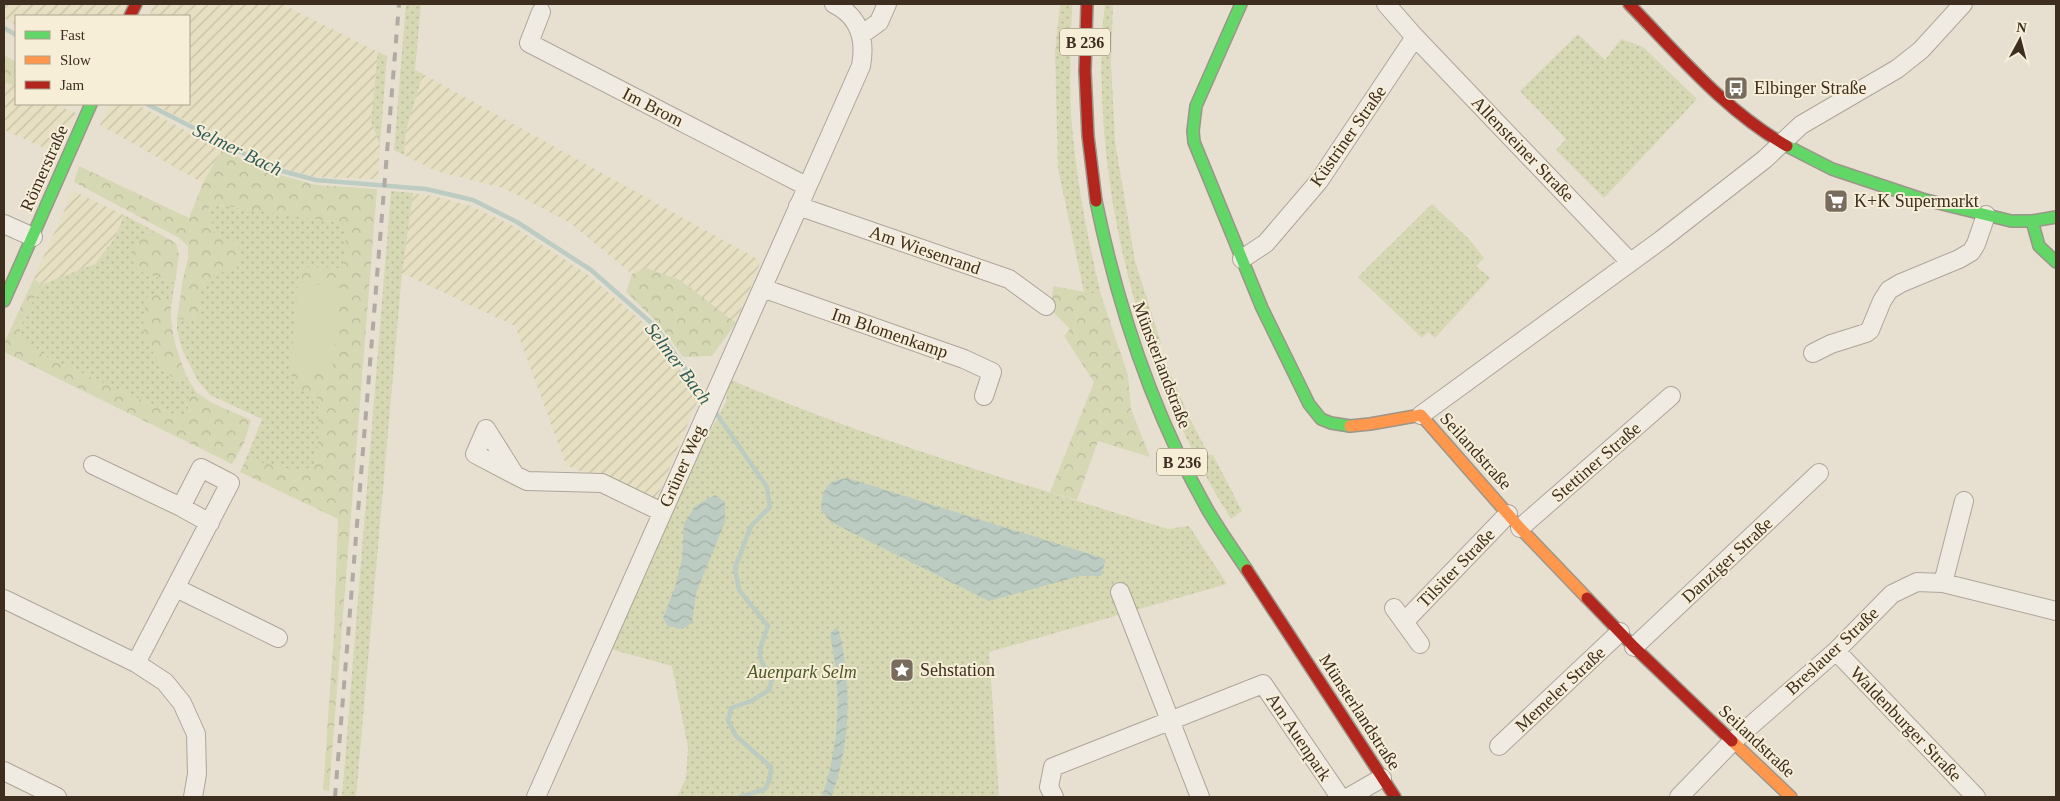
<svg xmlns="http://www.w3.org/2000/svg" width="2060" height="801" font-family="Georgia,serif">
  <style>
    .farmland { fill: url(#farmland-furrows) }
    .grass { fill: url(#grass-dots) }
    .forest { fill: url(#forest-crowns) }
    .garden { fill: #d6d7b3 }
    .water { fill: url(#water-waves) }
    .lines { fill: none; stroke-linecap: round; stroke-linejoin: round }
    .stream { stroke: #bcccc2; stroke-width: 4.5 }
    .street-casing { stroke: #ada599; stroke-width: 20 }
    .fast-casing { stroke: #9c958a; stroke-width: 14 }
    .slow-casing { stroke: #9c958a; stroke-width: 14 }
    .jam-casing { stroke: #9c958a; stroke-width: 14 }
    .street { stroke: #efebe3; stroke-width: 18 }
    .fast { stroke: #63d668; stroke-width: 11 }
    .slow { stroke: #ff974d; stroke-width: 11 }
    .jam { stroke: #b3261e; stroke-width: 11 }
    .rail { stroke: #afaaa2; stroke-width: 4; stroke-dasharray: 9 9; stroke-linecap: butt }
    .labels { text-anchor: middle; stroke-width: 4; stroke-linejoin: round; paint-order: stroke }
    .shield { fill: #f7eed8; stroke: #756857; stroke-width: 1 }
    .shield-label { font-size: 16px; font-weight: bold; fill: #3d2e20 }
    .poi-label { font-size: 18px; fill: #3d2e20; stroke: #f7eed8; text-anchor: start }
    .street-label { font-size: 18px; fill: #3d2e20; stroke: #f7eed8 }
    .park-label { font-size: 18px; font-style: italic; fill: #4d5a26; stroke: #f7eed8 }
    .water-label { font-size: 19px; font-style: italic; fill: #2f5d5a; stroke: #f7eed8 }
  </style>
  <defs>
    <pattern id="farmland-furrows" width="10" height="10" patternUnits="userSpaceOnUse" patternTransform="scale(1.25)"><rect width="10" height="10" fill="#e6dfc2"/><path d="M-1 1l2-2M0 10L10 0M9 11l2-2" fill="none" stroke="#c6c0a6"/></pattern>
    <pattern id="grass-dots" width="8" height="8" patternUnits="userSpaceOnUse" patternTransform="scale(1.25)"><rect width="8" height="8" fill="#d6d7b3"/><path d="M2 2h.1M6 6h.1" fill="none" stroke="#b9b99a" stroke-width="1.8" stroke-linecap="round"/></pattern>
    <pattern id="forest-crowns" width="20" height="18" patternUnits="userSpaceOnUse" patternTransform="scale(1.25)"><rect width="20" height="18" fill="#d6d7b3"/><path d="M2 6a3 3 0 1 1 6 0M12 15a3 3 0 1 1 6 0" fill="none" stroke="#b9b99a"/></pattern>
    <pattern id="water-waves" width="16" height="10" patternUnits="userSpaceOnUse" patternTransform="scale(1.25)"><rect width="16" height="10" fill="#bcccc2"/><path d="M0 5q4-4 8 0t8 0" fill="none" stroke="#a2b0a6"/></pattern>
  </defs>
  <rect width="100%" height="100%" fill="#e7e0d1"/>
  <path class="farmland" d="M4 4H127L121 16H16V25L4 18Z
    M154 4H282L378 52 371 121 380 144 378 179 315 177 274 166 154 104H189V16H149Z
    M423 74 761 261 736 323 680 280 648 268 632 274 569 222 503 188 436 171 404 155 406 130Z
    M4 81 16 87V104H53L76 113 58 154 4 130Z
    M111 104H136L222 150 203 183 100 125Z
    M73 191 124 215 115 238 95 264 41 285 34 278Z
    M413 193 433 196 471 206 513 226 588 275 651 329 699 397 655 503 566 465 515 326 402 273Z"/>
  <path class="grass" d="M406 4H421L415 70 423 74 406 130 404 155 394 150Z
    M1060 4H1072C1071 48 1068 93 1073 137 1078 190 1089 243 1101 295L1084 292 1058 168 1055 53Z
    M1105 4H1113L1111 63 1115 141 1135 261 1161 343 1158 345 1190 419 1209 455H1213L1242 511 1231 519C1156 398 1111 256 1103 114 1101 77 1100 40 1105 4Z
    M1578 34 1605 60 1621 39 1643 47 1697 99 1604 198 1556 150 1566 139 1520 91Z
    M378 52 387 56 380 144 371 121Z
    M391 191 413 193 402 273 356 797H342Z
    M206 203 348 224 332 370 296 387 318 398V446L315 466 300 472 246 459 262 419 210 395 198 381 182 349 177 330V319L183 280Z
    M1432 204 1468 238 1484 258 1476 266 1490 278 1435 338 1428 332 1422 338 1358 277Z
    M124 215 156 232 144 233 139 271 175 283 171 306 158 295 146 343 157 357 162 370 178 381 187 377 196 392 185 401 191 413 184 419 46 357C33 349 20 344 20 327L41 285 95 264 115 238Z
    M729 379C871 441 1021 483 1168 529L1189 526 1227 584 989 652 999 797H677L686 778 688 748 672 666 610 649 702 446 726 402Z"/>
  <path class="forest" d="M4 55 16 62V87L4 81Z
    M222 150 273 173 316 185 377 189 329 791 323 790 334 633 338 519 240 472 246 459 300 471 315 466 318 446V398L295 387 290 370H332L340 288 298 282 300 267 343 268 347 224 206 203 212 220 213 233 236 243 243 256 236 269C206 275 198 285 200 315L197 320 177 319 183 280 188 258V246L179 238 74 182 79 166 189 218 203 183Z
    M156 232 176 243 179 255 175 283 139 271 131 259 134 246 144 233Z
    M647 268 680 280 736 323 712 356 683 357 659 324 626 292 632 274Z
    M34 278 41 285 20 327C20 344 33 349 46 357L184 419 191 412 185 401 196 392 212 403 251 420 244 443 232 464 4 352V343Z
    M1053 286 1101 295 1128 375 1131 409 1150 457 1098 441 1077 500 1050 492 1094 382 1064 336 1070 329 1051 310Z
    M149 294 158 295 171 306C170 332 177 353 187 377L178 381 162 370 157 357 145 343 143 325 146 300Z"/>
  <path class="garden" d="M298 282 341 288 332 370H290Z"/>
  <path class="water" d="M847 478 1106 559 1101 576H1080L989 601 831 522 821 510C823 488 825 482 847 478Z
    M715 495 725 502V522L696 593 692 623 682 629 668 626 663 618 675 587 682 558 684 524 695 506Z
    M835 628 839 631C852 685 851 745 831 797H822C840 742 842 691 830 635Z"/>
  <g class="lines">
    <path class="stream" d="M4 28 16 35
      M147 104 274 169 316 180 426 189 473 200 517 222 591 270 656 327 708 401
      M714 410 767 487 770 507 751 526 735 568 739 590 768 626C758 654 755 654 772 680L769 690 751 701 731 708 728 721 736 736 771 767 770 778 765 789 740 797"/>
    <g class="street-casing">
      <path id="street" d="M541 12 529 43 806 186
        M861 35 879 22 887 4
        M1415 37 1630 262
        M798 206 1009 279 1046 306
        M4 224 33 237
        M1242 259 1266 243 1319 181 1415 37 1386 4
        M762 288 964 359 992 372 984 396
        M1813 353 1831 344 1866 333 1870 330 1882 301 1889 290 1901 283 1959 259 1971 252 1976 244 1986 215
        M1421 415 1661 240 1765 159 1801 125 1897 69 1921 50 1963 4
        M93 465 181 507
        M515 475 475 454 486 429 515 475 527 481 602 483 662 512
        M1520 528 1671 396
        M1943 583 1964 501
        M176 588 278 638
        M1120 592 1200 797
        M4 599 136 663 165 682 182 703 196 734 197 774 193 797
        M1394 608 1420 644
        M1404 622 1508 514
        M1634 647 1819 473
        M1836 651 1976 797
        M136 663 230 483 201 468 181 507 210 523
        M1499 746 1620 632
        M4 771 57 797
        M536 797 861 66C866 39 859 16 834 4
        M1054 797 1049 787 1053 767 1263 684 1340 797
        M1349 797 1382 778
        M1679 797 1732 742 1836 651 1892 594 1917 582 1943 583 2056 611"/>
    </g>
    <g class="fast-casing">
      <path id="fast" d="M1241 4 1196 106 1193 131 1194 142 1262 308 1309 404 1321 419 1331 423 1350 426
        M1787 146 1832 169 1922 199 2011 221H2032L2056 217
        M1096 201C1118 308 1152 411 1206 507 1218 528 1233 549 1247 570
        M2032 221 2039 246 2056 262
        M4 301 91 104"/>
    </g>
    <g class="slow-casing">
      <path id="slow" d="M1350 426 1370 424 1421 415 1520 528 1587 598
        M1732 741 1791 797"/>
    </g>
    <g class="jam-casing">
      <path id="jam" d="M1087 4 1085 71 1088 136 1096 201
        M1629 4C1678 54 1725 111 1787 146
        M130 16 136 4
        M1247 570 1395 797
        M1587 598 1634 647 1732 741"/>
    </g>
    <use href="#street" class="street"/>
    <use href="#fast" class="fast"/>
    <use href="#slow" class="slow"/>
    <use href="#jam" class="jam"/>
    <path class="rail" d="M335 797 399 4"/>
  </g>
  <defs>
    <g id="bus-square" transform="scale(1.25)"><rect x="-9" y="-9" width="18" height="18" rx="4" fill="#786c5e" stroke="#f7eed8"/><path d="M-5-6H5V4H4V6H2V4H-2V6H-4V4H-5ZM-3.5-4V0h7V-4ZM-3.5 1.2v1.5H-2V1.2ZM2 1.2v1.5H3.5V1.2Z" fill="#fff"/></g>
    <g id="supermarket-square" transform="scale(1.25)"><rect x="-9" y="-9" width="18" height="18" rx="4" fill="#786c5e" stroke="#f7eed8"/><path d="M-6-5.5h2.5l.6 2H6L4.5 2H-2.5L-4.4-4H-6ZM-1.5 3.2a1.3 1.3 0 1 0 .1 0ZM3 3.2a1.3 1.3 0 1 0 .1 0Z" fill="#fff"/></g>
    <g id="sight-square" transform="scale(1.25)"><rect x="-9" y="-9" width="18" height="18" rx="4" fill="#786c5e" stroke="#f7eed8"/><path d="M0-6L1.8-2.2L6-1.7L2.9 1.2L3.7 5.4L0 3.3L-3.7 5.4L-2.9 1.2L-6-1.7L-1.8-2.2Z" fill="#fff"/></g>
  </defs>
  <g fill-rule="evenodd">
    <use href="#bus-square" x="1736" y="88"/>
    <use href="#supermarket-square" x="1836" y="201"/>
    <use href="#sight-square" x="902" y="670"/>
  </g>
  <g class="labels">
    <g class="shield">
      <rect x="1060" y="28.5" width="50" height="27" rx="4"/>
      <rect x="1157" y="448.5" width="50" height="27" rx="4"/>
    </g>
    <g class="shield-label">
      <text x="1085" y="48">B 236</text>
      <text x="1182" y="468">B 236</text>
    </g>
    <g class="poi-label">
      <text x="1754" y="94">Elbinger Straße</text>
      <text x="1854" y="207">K+K Supermarkt</text>
      <text x="920" y="676">Sehstation</text>
    </g>
    <g class="street-label">
      <text transform="translate(653 107) rotate(27)" y="6">Im Brom</text>
      <text transform="translate(1348 136) rotate(-55)" y="6">Küstriner Straße</text>
      <text transform="translate(1523 149) rotate(46)" y="6">Allensteiner Straße</text>
      <text transform="translate(44 168) rotate(-66)" y="6">Römerstraße</text>
      <text transform="translate(925 250) rotate(19)" y="6">Am Wiesenrand</text>
      <text transform="translate(890 333) rotate(19)" y="6">Im Blomenkamp</text>
      <text transform="translate(1162 365) rotate(69)" y="6">Münsterlandstraße</text>
      <text transform="translate(1476 451) rotate(48)" y="6">Seilandstraße</text>
      <text transform="translate(1596 462) rotate(-41)" y="6">Stettiner Straße</text>
      <text transform="translate(682 466) rotate(-66)" y="6">Grüner Weg</text>
      <text transform="translate(1727 560) rotate(-43)" y="6">Danziger Straße</text>
      <text transform="translate(1456 568) rotate(-46)" y="6">Tilsiter Straße</text>
      <text transform="translate(1832 651) rotate(-43)" y="6">Breslauer Straße</text>
      <text transform="translate(1560 689) rotate(-43)" y="6">Memeler Straße</text>
      <text transform="translate(1360 712) rotate(57)" y="6">Münsterlandstraße</text>
      <text transform="translate(1906 724) rotate(46)" y="6">Waldenburger Straße</text>
      <text transform="translate(1299 737) rotate(56)" y="6">Am Auenpark</text>
      <text transform="translate(1757 741) rotate(43)" y="6">Seilandstraße</text>
    </g>
    <g class="park-label">
      <text x="802" y="678">Auenpark Selm</text>
    </g>
    <g class="water-label">
      <text transform="translate(238 149) rotate(26)" y="7">Selmer Bach</text>
      <text transform="translate(679 363) rotate(53)" y="7">Selmer Bach</text>
    </g>
  </g>
  <rect width="2060" height="801" fill="none" stroke="#3d2e20" stroke-width="10"/>
  <rect x="15" y="15" width="175" height="90" fill="#f7eed8" stroke="#ada18e"/>
  <rect x="25" y="31" width="25" height="8" fill="#63d668" stroke="#ada18e"/>
  <text x="60" y="40" font-size="15" fill="#3d2e20">Fast</text>
  <rect x="25" y="56" width="25" height="8" fill="#ff974d" stroke="#ada18e"/>
  <text x="60" y="65" font-size="15" fill="#3d2e20">Slow</text>
  <rect x="25" y="81" width="25" height="8" fill="#b3261e" stroke="#ada18e"/>
  <text x="60" y="90" font-size="15" fill="#3d2e20">Jam</text>
  <g transform="translate(2020 40) rotate(7)" stroke="#f7eed8" stroke-width="4" paint-order="stroke">
  <path d="M0-4L9 19L0 12L-9 19Z" fill="#3d2e20"/>
  <text y="-8" font-size="14" font-weight="bold" text-anchor="middle" fill="#3d2e20">N</text>
  </g>
</svg>
